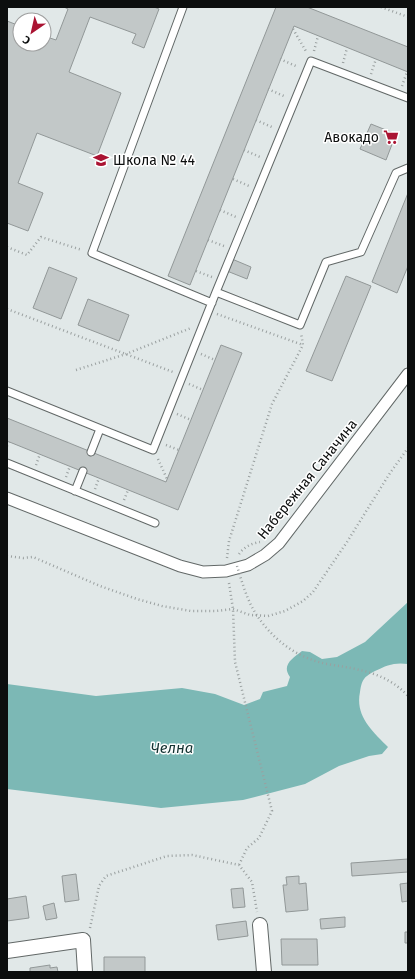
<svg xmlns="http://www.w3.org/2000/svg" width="415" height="979" font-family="'Fira Sans',sans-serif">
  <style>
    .water { fill: #7cb8b5 }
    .building { fill: #c2c8c8; stroke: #929898 }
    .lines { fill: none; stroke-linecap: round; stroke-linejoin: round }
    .service-casing { stroke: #626867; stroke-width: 9 }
    .pedestrian-casing { stroke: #626867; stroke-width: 13 }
    .minor-casing { stroke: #626867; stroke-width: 16 }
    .path { stroke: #9aa0a0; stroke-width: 2.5; stroke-dasharray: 1 3; stroke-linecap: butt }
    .service { stroke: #fff; stroke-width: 7 }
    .pedestrian { stroke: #fff; stroke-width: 11 }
    .minor { stroke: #fff; stroke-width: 14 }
    .path-bridge { stroke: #9aa0a0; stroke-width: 2.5; stroke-dasharray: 1 3; stroke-linecap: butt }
    .labels { text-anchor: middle; stroke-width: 3; stroke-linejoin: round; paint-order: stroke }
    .poi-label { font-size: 14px; fill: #0c0e0e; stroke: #fff; text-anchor: end }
    .street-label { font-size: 14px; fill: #0c0e0e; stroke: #fff }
    .water-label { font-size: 15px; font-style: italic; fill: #133231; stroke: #fff }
  </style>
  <rect width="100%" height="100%" fill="#e1e8e8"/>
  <path class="water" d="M408 602V664C395 662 387 665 375 671 364 677 362 679 360 692 355 716 372 731 388 747L382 754 369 756 339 766 305 784 243 800 161 808 7 789V684L96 696 182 688 215 694 244 705 260 699 263 692 287 686 290 677C281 665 293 658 302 651L310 652 322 659 337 657 365 642Z"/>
  <path class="building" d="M64 7H154L159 9 144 48 132 43 136 34 90 17 69 72 121 93 97 156 37 133 18 183 43 193 28 231 7 223V21L20 26V44H44V36L56 40 68 9Z
    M276 7H307L408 47V72L294 26 190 285 168 276Z
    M371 124 396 134 386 160 360 149Z
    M408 193V266L397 293 372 282Z
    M232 259 251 267 247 279 227 271Z
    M49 267 77 278 61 319 33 308Z
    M346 276 371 286 332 381 306 371Z
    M88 299 129 315 119 341 78 325Z
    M221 345 242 353 178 510 7 441V418L166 482Z
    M408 859V872L352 876 351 863Z
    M76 874 79 900 65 902 62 876Z
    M299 876V884L306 883 308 910 286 912 283 885H287L286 877Z
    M408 883V901L402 902 400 884Z
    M243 888 245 907 233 908 231 889Z
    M26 896 29 918 7 921V899Z
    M54 903 57 918 46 920 43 906Z
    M345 917V927L321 929 320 919Z
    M246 921 248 936 218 940 216 925Z
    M405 932H408V943H405Z
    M281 939H317L318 965H282Z
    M104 957H145V972H104Z
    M50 965V968L57 967 58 972H30V968Z"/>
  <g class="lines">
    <g class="service-casing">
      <path id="service" d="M183 7 92 253 212 303
        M216 292 311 61 408 98
        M7 391 153 450 216 292 300 325 326 262 361 252 396 173 408 168
        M91 452 100 429
        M7 463 155 523
        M75 491 83 471"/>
    </g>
    <g class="pedestrian-casing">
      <path id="pedestrian" d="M7 498 180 566 203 572 226 571 248 565 265 555 279 543 408 374"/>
    </g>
    <g class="minor-casing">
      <path id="minor" d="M260 925 264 972
        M7 951 83 940 85 972"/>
    </g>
    <path class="path" d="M381 7 408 17
      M293 29 307 53
      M314 51 318 36
      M280 59 298 67
      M343 63 347 48
      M371 74 376 59
      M402 86 407 72
      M268 89 286 97
      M256 120 274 128
      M244 150 260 157
      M233 179 249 186
      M220 210 236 217
      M208 240 224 246
      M7 247 27 255 41 237 82 250
      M196 271 212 277
      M7 309 173 372
      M217 314 303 345
      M201 354 215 360
      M76 370 126 354 191 328
      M189 384 203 390
      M177 414 191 420
      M166 445 179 450
      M7 446 9 442
      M158 459 167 479
      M36 465 40 454
      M66 477 70 466
      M95 489 99 478
      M124 500 128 490
      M239 554C244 547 252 543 260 542
      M7 556 23 558 33 557 100 586 137 599 162 606 191 611H216L233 609 250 615 268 616 285 611 303 601 313 592 347 542 390 473 408 448
      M227 558 229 541 272 404 303 345 301 333
      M229 583 233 609 235 662 272 811 259 838 247 848 239 865
      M90 928 99 886 106 876 167 856 192 855 239 865 252 882 257 912"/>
    <use href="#service" class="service"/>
    <use href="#pedestrian" class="pedestrian"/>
    <use href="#minor" class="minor"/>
    <path class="path-bridge" d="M237 566C242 582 247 600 256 614 273 640 297 658 327 664 357 669 386 672 408 696"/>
  </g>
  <defs>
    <g id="supermarket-bare" transform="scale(1.2)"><path d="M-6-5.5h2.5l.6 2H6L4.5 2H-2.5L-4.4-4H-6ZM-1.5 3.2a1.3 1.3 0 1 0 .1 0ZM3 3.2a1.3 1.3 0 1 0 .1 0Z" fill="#aa1332" stroke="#fff" stroke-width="2.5" paint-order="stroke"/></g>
    <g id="school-bare" transform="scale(1.2)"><path d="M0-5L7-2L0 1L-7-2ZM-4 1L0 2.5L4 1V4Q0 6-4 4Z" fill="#aa1332" stroke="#fff" stroke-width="2.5" paint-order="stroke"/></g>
  </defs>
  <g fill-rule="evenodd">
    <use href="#supermarket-bare" x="391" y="137"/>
    <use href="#school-bare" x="101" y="160"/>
  </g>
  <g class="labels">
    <g class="poi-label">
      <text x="379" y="142">Авокадо</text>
      <text x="113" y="165" text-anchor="start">Школа № 44</text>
    </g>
    <g class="street-label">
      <text transform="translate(307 479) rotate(-51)" y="5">Набережная Саначина</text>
    </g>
    <g class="water-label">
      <text x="172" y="753">Челна</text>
    </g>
  </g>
  <rect width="415" height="979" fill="none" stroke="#0c0e0e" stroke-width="16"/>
  <g transform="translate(32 32) rotate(214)"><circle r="19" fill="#ffffff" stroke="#9e9f9f"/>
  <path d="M0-3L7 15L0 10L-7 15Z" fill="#aa1332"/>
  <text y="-6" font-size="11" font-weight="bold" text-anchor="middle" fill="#0c0e0e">С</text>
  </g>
</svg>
